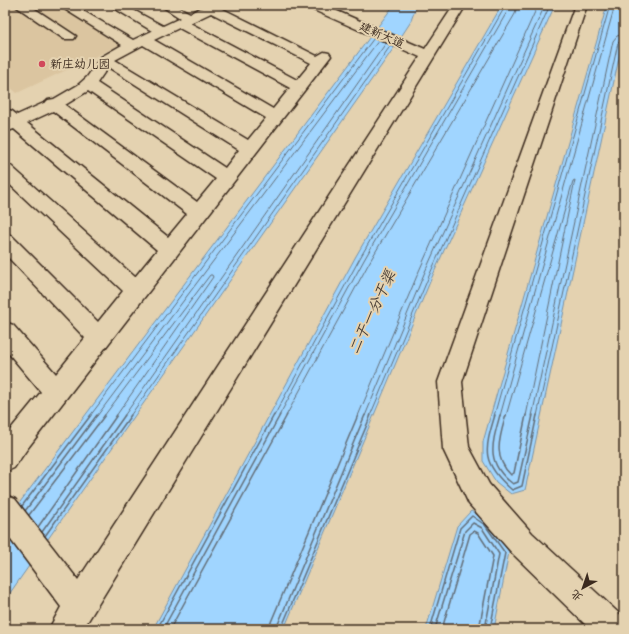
<svg xmlns="http://www.w3.org/2000/svg" width="629" height="634" font-family="Mynerve,'LXGW WenKai TC',sans-serif">
  <style>
    .built { fill: #dbc5a0 }
    .water { fill: #a0d5ff; stroke: #7891a5 }
    .lines { fill: none; stroke-linecap: round; stroke-linejoin: round }
    .shore-far1 { stroke: #636e78; stroke-width: 1 }
    .shore { stroke: #636e78; stroke-width: 1.5 }
    .minor-casing { stroke: #3b2a1e; stroke-width: 3 }
    .minor { fill: #e4d2b0; fill-rule: evenodd }
    .poi-dot { fill: #d1495b; stroke: #e4d2b0; stroke-width: 1.5 }
    .labels { text-anchor: middle; stroke-width: 4; stroke-linejoin: round; paint-order: stroke }
    .far-street-label { font-size: 12px; fill: #3b2a1e; stroke: #e4d2b0 }
    .far-poi-label { font-size: 12px; fill: #3b2a1e; stroke: #e4d2b0; text-anchor: start }
    .water-label { font-size: 15px; font-style: italic; fill: #453b34; stroke: #e4d2b0 }
  </style>
  <rect width="100%" height="100%" fill="#e4d2b0"/>
  <filter id="ink" filterUnits="userSpaceOnUse"><feTurbulence type="fractalNoise" baseFrequency=".025" numOctaves="2"/><feDisplacementMap in="SourceGraphic" scale="8" xChannelSelector="R" yChannelSelector="G"/><feConvolveMatrix kernelMatrix="1 2 1 2 8 2 1 2 1" color-interpolation-filters="sRGB"/></filter>
  <g filter="url(#ink)">
    <path class="built" d="M8 5H57L122 44 17 93 5 83V6Z"/>
    <path class="water" d="M394 5H419L415 10 410 23 391 52 5 600V522Z
      M502 5H555L432 277 284 629H153L356 256Z
      M607 5H624V35L525 490 511 494 496 482 483 461V442Z
      M471 511 488 521 509 552 494 629H426L457 526Z"/>
    <g class="lines">
      <path class="shore-far1" d="M90 416 374 38
        M97 416 379 40
        M104 416 210 275H212L213 277 116 416
        M124 416 386 43
        M130 416 391 45
        M274 416 360 258 506 5
        M279 416 364 260 511 5
        M286 416 369 263 515 14 517 5
        M358 416 419 271 538 5
        M365 416 424 274 545 5
        M370 416 429 276 550 5
        M494 416 610 5
        M500 416 615 5
        M506 416 573 181 575 180 526 416
        M532 416 613 41 617 36 624 34
        M537 416 618 43 624 39"/>
      <path class="shore" d="M495 415C484 451 481 463 512 490L522 486 537 415
        M500 415C492 444 485 463 513 484L518 482 533 415
        M506 415C500 436 492 457 511 475L514 473 526 415
        M22 506 91 415
        M25 511 97 415
        M29 515 105 415
        M38 527 117 415
        M42 532 125 415
        M45 536 131 415
        M157 629 274 415
        M163 629 280 415
        M170 629 287 415
        M270 629 271 622 358 415
        M276 629 365 415
        M281 629 371 415
        M430 629 460 528 472 516 485 525 505 553 490 629
        M435 629 465 531 473 523 482 528 499 554 485 629
        M442 629 470 534 474 531 478 533 493 556 479 629"/>
      <g class="minor-casing">
        <path id="minor" d="M14 5H29L76 36 74 39H64Z
          M58 5H73L133 40 152 31 109 5H124L163 26 180 18 160 5H175L190 13 207 5H223L221 8 317 56 324 52 329 53 331 56 27 449 14 468 5 472V436L41 392 5 349V322L13 325 56 374 85 338 5 254V233L12 236 98 322 123 291 5 180V164L11 166 135 277 157 250 14 129 5 132V109L12 111 17 115 46 102 48 100 54 99 78 85 87 77 101 57 122 45ZM211 13 311 63 297 80 190 23ZM179 28 290 88 273 109 154 40ZM143 45 266 118 248 140 115 60ZM108 67 239 150 225 168 97 83ZM88 91 216 179 197 202 65 105ZM53 111 187 214 168 237 27 123Z
          M307 5H323L425 49 454 5H466L83 629H49L61 607 5 532V495L15 499 78 580 420 57 309 8Z
          M575 5H587L462 382 469 447 489 484 532 533 624 618V629H590L512 553 469 504 443 449 438 382Z"/>
      </g>
      <use href="#minor" class="minor"/>
    </g>
  </g>
  <circle class="poi-dot" cx="42" cy="64" r="4"/>
  <g class="labels">
    <g class="far-street-label">
      <text transform="translate(382 35) rotate(24)" y="4">建新大道</text>
    </g>
    <g class="far-poi-label">
      <text x="50" y="68">新庄幼儿园</text>
    </g>
    <g class="water-label">
      <text transform="translate(372 312) rotate(-65)" y="5">二干一分干渠</text>
    </g>
  </g>
  <rect width="629" height="634" fill="none" stroke="#e4d2b0" stroke-width="20"/>
  <rect x="10" y="10" width="609" height="614" fill="none" stroke="#3b2a1e" stroke-width="1.5" filter="url(#ink)"/>
  <g transform="translate(583 588) rotate(220)" stroke="#e4d2b0" stroke-width="3" paint-order="stroke">
  <path d="M0-3L7 15L0 10L-7 15Z" fill="#3b2a1e"/>
  <text y="-6" font-size="11" font-weight="bold" text-anchor="middle" fill="#3b2a1e">北</text>
  </g>
</svg>
